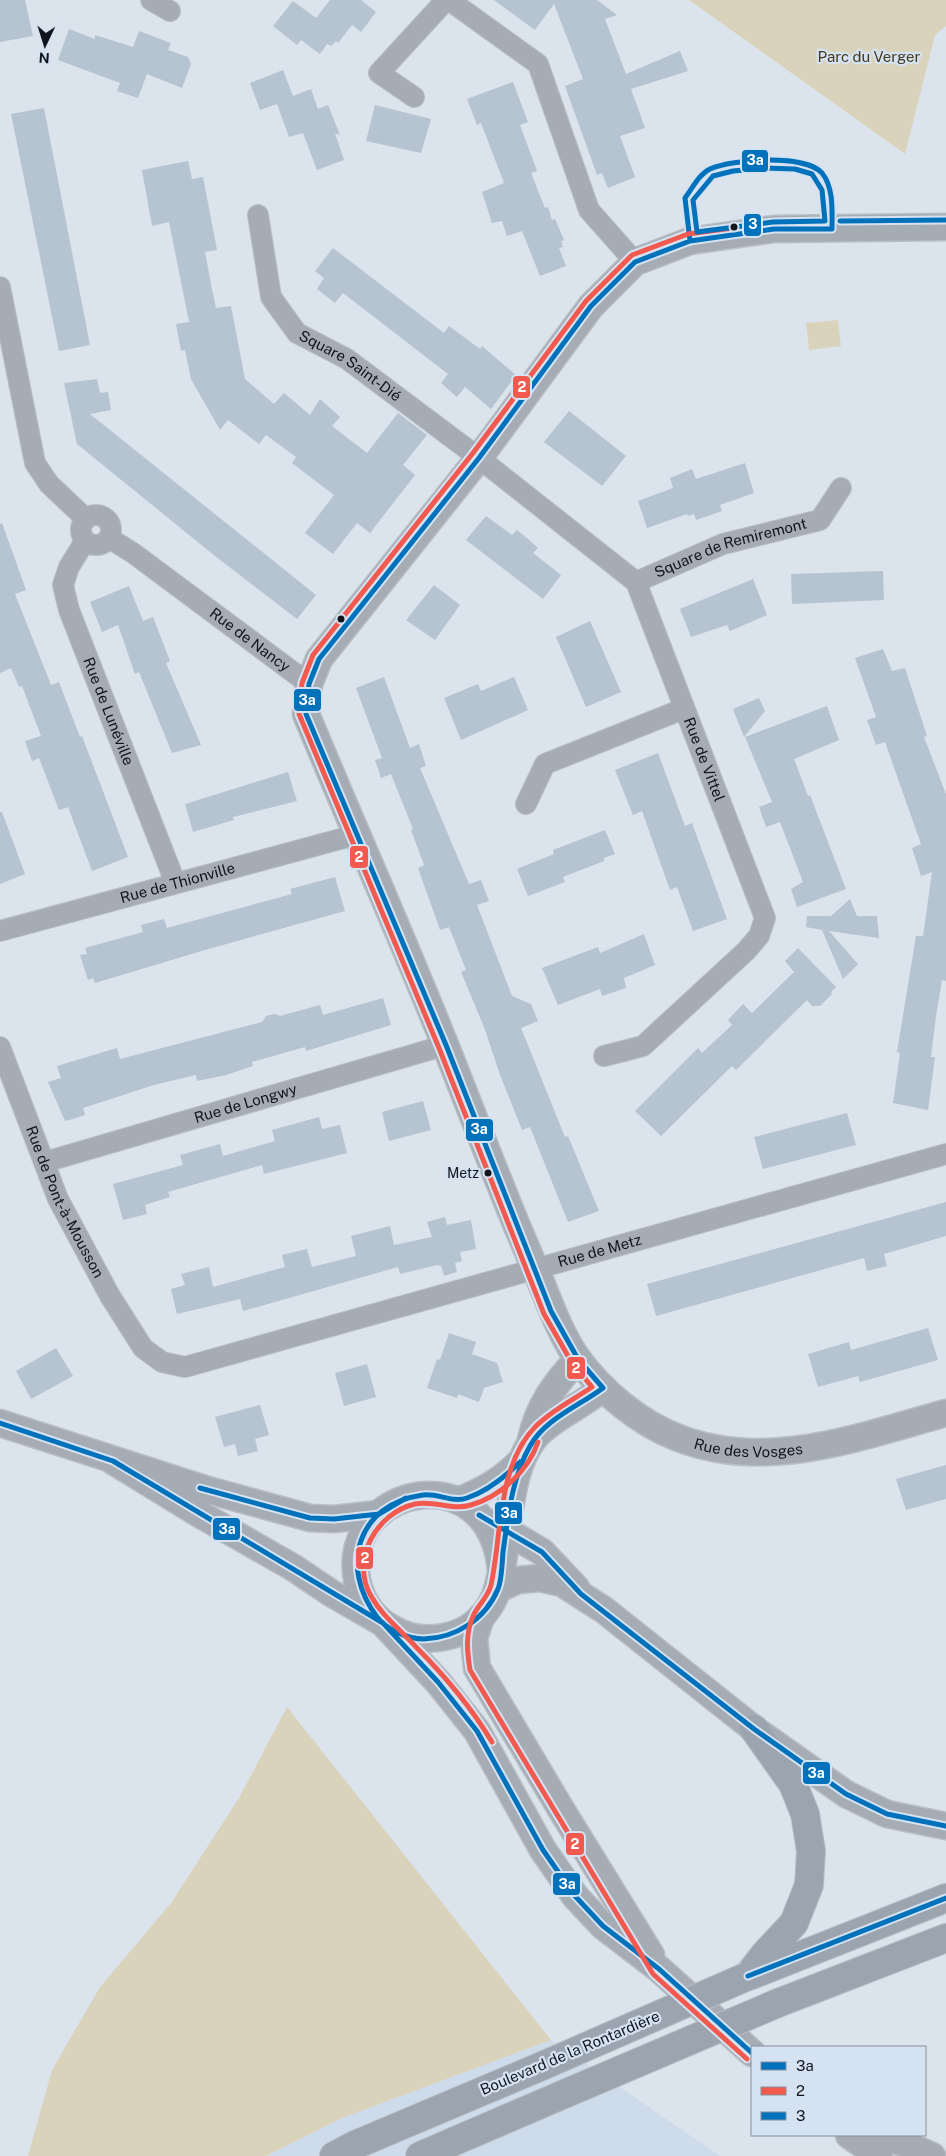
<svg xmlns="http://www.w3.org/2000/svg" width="946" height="2156" font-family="'Public Sans',sans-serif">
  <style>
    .built { fill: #cddbeb }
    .green { fill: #dad3bc }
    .building { fill: #b6c3d1 }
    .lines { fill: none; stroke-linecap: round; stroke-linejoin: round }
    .minor-casing { stroke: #b8bec5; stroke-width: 22 }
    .tertiary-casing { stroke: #b8bec5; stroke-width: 29 }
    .primary-casing { stroke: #b8bec5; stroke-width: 30 }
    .minor { stroke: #a5acb4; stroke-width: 20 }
    .tertiary { stroke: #a5acb4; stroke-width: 26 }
    .primary { stroke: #9ca4af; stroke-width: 28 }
    .primary-bridge-casing { stroke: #b8bec5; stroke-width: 30; stroke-linecap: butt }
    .primary-bridge { stroke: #9ca4af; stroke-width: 28 }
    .bus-1-casing { stroke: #d5e2f2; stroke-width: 9 }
    .bus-2-casing { stroke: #d5e2f2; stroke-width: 9 }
    .bus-3-casing { stroke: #d5e2f2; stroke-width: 9 }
    .bus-1 { stroke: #0071bb; stroke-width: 5 }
    .bus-2 { stroke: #f2594f; stroke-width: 5 }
    .bus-3 { stroke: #0071bb; stroke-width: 5 }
    .bus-dot { fill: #11151b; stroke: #d5e2f2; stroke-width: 2 }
    .labels { text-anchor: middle; stroke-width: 4.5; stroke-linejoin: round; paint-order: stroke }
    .bus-label { font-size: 14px; fill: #11151b; stroke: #d5e2f2; text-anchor: end }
    .park-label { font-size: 15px; fill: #433819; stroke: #d5e2f2 }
    .street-label { font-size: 15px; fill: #11151b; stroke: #d5e2f2 }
    .line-badge { stroke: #d5e2f2; stroke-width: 2 }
    .badge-label { font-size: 14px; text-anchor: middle; font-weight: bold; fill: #fff }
  </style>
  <rect width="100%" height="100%" fill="#dbe3ec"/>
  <path class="built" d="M551 2040 720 2156H266L342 2118Z"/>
  <path class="green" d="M689 0H946V26L935 35 905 154Z
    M838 320 841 346 809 350 806 323Z
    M287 1707 551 2040 342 2118 266 2156H28L52 2070 100 1987 171 1903 239 1798Z"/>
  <path class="building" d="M0 0H25L33 36 0 42Z
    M330 0H361L376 12 361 32 352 25 338 43 336 41 331 46 327 44 320 54 301 40 297 45 273 26 293 1 316 18Z
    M494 0H597L617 15 605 19 626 74 680 51 688 71 631 89 645 128 620 136 635 177 608 188 602 173 597 175 565 86 583 79 554 4 535 30Z
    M69 29 95 39V35L133 47 139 31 171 43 168 50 188 57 191 64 182 88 147 74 138 98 117 91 120 83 58 60Z
    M283 70 293 96 311 89 318 109 328 105 340 135 335 133 344 160 317 170 303 133 289 137 277 104 260 110 250 83Z
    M513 82 528 122 520 125 537 171 531 173 545 208 548 207 552 220 555 219 564 240 561 241 563 247 559 248 566 266 540 276 522 231 507 236 502 221 492 223 482 192 504 183 481 123 477 125 467 99Z
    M375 105 431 119 421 153 366 141Z
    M44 108 90 345 59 351 11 114Z
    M188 161 192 179 203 177 217 250 205 252 212 289 216 308 231 306 245 379 274 404 284 393 310 415 320 399 340 417 332 426 367 453 398 413 427 435 403 465 415 475 370 533 357 523 333 554 305 533 334 495 292 463 296 457 266 435 259 444 228 420 220 430 191 379 185 350 181 351 176 324 189 322 169 222 152 226 142 170Z
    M333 248 444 333 449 326 480 349 482 346 516 375 491 409 465 387 457 397 441 383 448 374 343 293 335 303 317 289 324 278 315 271Z
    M97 379 100 393 108 392 111 410 90 414 316 595 297 619 215 556 77 444 64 383Z
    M569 411 626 456 602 486 544 442Z
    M745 463 754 493 720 505 722 511 696 520 694 514 688 516 687 514 647 528 638 501 673 488 670 478 692 469 696 479Z
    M486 516 512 535 517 530 528 539 538 548 533 553 561 575 543 599 466 540Z
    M2 523 26 590 15 594 51 685 59 682 80 737 82 736 128 857 92 871 68 807 59 810 39 758 32 761 25 741 41 736 22 686 19 687 11 668 0 673V524Z
    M883 571 884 600 792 604 791 574Z
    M753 579 767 615 730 631 727 625 691 637 680 609Z
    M434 585 460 605 435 640 406 620Z
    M129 586 143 621 153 617 170 661 166 663 201 745 172 753 139 672 135 674 118 625 102 632 90 602Z
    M590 621 621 692 586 707 556 637Z
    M883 649 892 671 905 668 927 736 924 737 946 794V981L942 980 936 1016 931 1057H935L928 1110 893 1103 900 1053 897 1052 916 936H923L932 872 921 876 912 848 921 844 885 742 876 745 867 720 876 717 855 658Z
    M384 677 410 748 419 744 426 766 420 768 469 884 481 880 489 901 477 905 512 996 531 1004 538 1021 521 1028 565 1137 568 1136 599 1211 568 1222 530 1127 522 1130 499 1072 484 1027 461 972 466 970 449 927 440 930 418 868 424 865 411 830 413 829 391 774 381 778 375 760 382 758 356 688Z
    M514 677 528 710 461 740 444 698 478 684 481 691Z
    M759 698 765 711 744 737 733 709Z
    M827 706 839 740 794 759 808 796 810 795 846 889 797 907 791 889 803 882 780 822 766 827 759 807 772 802 745 737Z
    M658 753 685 826 692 823 727 919 693 931 677 887 670 890 642 811 633 815 615 770Z
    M288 772 297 801 233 817 234 820 193 832 185 804Z
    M0 812H2L25 874 0 884Z
    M605 830 615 854 604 858V861L563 877 565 882 528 896 517 869 554 854 553 850Z
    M335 877 345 911 205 950 95 983 93 978 88 980 80 955 87 954 85 948 143 932 141 925 164 919 167 928 292 894 290 889Z
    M850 899 857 916H877L879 938 829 931 858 964 843 979 822 930 806 927 807 916H831Z
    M644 934 655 965 624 978 626 988 602 996 600 989 558 1005 542 968 598 947 600 953Z
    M798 948 836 987 831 992 832 994 820 1006H812L807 1000 736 1070 732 1066 661 1136 635 1111 698 1048 702 1053 732 1025 728 1020 743 1004 752 1013 794 972 785 961Z
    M383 998 391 1025 306 1051 305 1047 252 1062 253 1066 226 1075 197 1081 196 1075 154 1085 83 1108 85 1115 73 1119 65 1121 48 1082 61 1078 57 1066 117 1048 120 1059 262 1022 266 1016 275 1014 280 1016 320 1005 323 1015Z
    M423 1101 431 1130 389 1141 382 1112Z
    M847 1113 856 1145 763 1169 754 1137Z
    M319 1117 322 1129 340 1125 347 1153 264 1174 262 1165 168 1192 170 1197 145 1205 147 1214 123 1220 113 1184 183 1165 180 1155 220 1144 223 1156 275 1141 272 1130Z
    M946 1202V1236L884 1254 887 1266 867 1271 864 1258 656 1316 647 1284Z
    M445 1217 447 1225 471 1220 476 1249 460 1252 462 1261 455 1263 457 1272 444 1276 441 1266 437 1265 400 1274 398 1267 243 1311 240 1299 177 1314 171 1289 185 1285 181 1274 209 1267 213 1287 285 1267 282 1255 307 1249 312 1267 356 1256 351 1236 390 1226 394 1245 432 1237 427 1222Z
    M928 1328 938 1360 860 1382 858 1376 818 1387 808 1354 849 1342 851 1350Z
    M449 1333 476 1342 472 1354 497 1363 503 1382 484 1388 479 1402 458 1394 457 1398 427 1388 437 1359 440 1360Z
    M56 1348 73 1376 31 1399 16 1371Z
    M367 1364 376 1397 344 1406 335 1373Z
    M260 1405 269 1435 255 1439 258 1451 238 1456 235 1444 224 1447 215 1417Z
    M946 1465V1499L906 1510 896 1479Z"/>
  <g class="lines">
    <g class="minor-casing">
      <g id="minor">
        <path d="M151 0 170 11"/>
        <path d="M449 0 538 64 589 210 635 262"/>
        <path d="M414 97 379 73 446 0"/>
        <path id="s1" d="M258 215 271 297 297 333 347 359 479 458 636 582 765 918 759 936 746 951 643 1046 604 1056"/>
        <path d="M0 287 35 463 49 484 86 519"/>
        <circle cx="96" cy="530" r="15"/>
        <path id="s2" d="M109 538 133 553 309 684"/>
        <path id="s3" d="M85 541 69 567 63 585 69 610 175 882"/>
        <path id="s4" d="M636 582 723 544 820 520 841 488"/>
        <path d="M526 804 545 764 683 709"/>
        <path id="s5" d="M0 931 355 835"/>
        <path id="s6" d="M0 1047 58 1199 110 1296 143 1348 162 1362 185 1367 946 1154"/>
        <path id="s7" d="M45 1162 446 1045"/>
      </g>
    </g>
    <g class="tertiary-casing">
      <g id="tertiary">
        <path id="s8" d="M946 227 774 229 690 241 635 262 591 306 479 458 319 659 309 684 306 714C358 840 415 965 464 1093 487 1151 509 1210 535 1268 548 1298 558 1330 577 1358 601 1391 638 1422 676 1437 765 1473 858 1437 946 1413"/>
        <path d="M0 1423 208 1490 310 1518 334 1519 379 1514"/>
        <path d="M531 1440C538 1407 555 1383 578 1359"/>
        <path d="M113 1461 196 1512 294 1568 331 1593 383 1623 438 1682 477 1731 543 1850 575 1896 603 1926 659 1969 752 2053"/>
        <path d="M458 1501C483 1491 501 1481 520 1462"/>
        <path d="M493 1523 542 1552 576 1588"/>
        <path d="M501 1571C491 1453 340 1485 357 1580 361 1600 373 1618 391 1628 424 1648 473 1639 492 1602 499 1590 500 1576 503 1562 509 1523 510 1459 541 1431 560 1414 584 1404 603 1388"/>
        <path d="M498 1589 518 1580 540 1578 562 1583 604 1610 754 1729 846 1794 887 1814 946 1826"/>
        <path d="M481 1617 474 1638 477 1668 562 1811 651 1955"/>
        <path d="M849 2135 879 2156"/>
        <path d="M884 2135 932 2156"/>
      </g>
    </g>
    <g class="primary-casing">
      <path id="primary" d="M748 1976 765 1954 794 1923 809 1885 811 1851 805 1814 793 1784 754 1729
        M749 1976 946 1898
        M778 2003 946 1938
        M334 2156 355 2145 542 2066
        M420 2156 562 2095"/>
    </g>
    <use href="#minor" class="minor"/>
    <use href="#tertiary" class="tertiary"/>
    <use href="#primary" class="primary"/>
    <g class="primary-bridge-casing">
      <path id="primary-bridge" d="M542 2066 748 1976
        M562 2095 778 2003"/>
    </g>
    <use href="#primary-bridge" class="primary-bridge"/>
    <g class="bus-1-casing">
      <path id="bus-1" d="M690 241 685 198C692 189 699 174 710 169 732 159 805 154 822 173 834 188 832 211 832 229
        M603 1388 578 1359 551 1311 446 1045 306 714 309 684 319 659 479 458 591 306 635 262 690 241 774 229H832
        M0 1423 113 1461 383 1623 438 1682 477 1731 543 1850 575 1896 603 1926 659 1969 752 2053
        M520 1462C505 1477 488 1491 467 1498 452 1503 438 1493 423 1495 357 1504 339 1567 377 1617 387 1630 408 1639 424 1639 455 1638 485 1620 498 1589 502 1579 502 1564 503 1552 508 1517 512 1477 530 1446 545 1419 579 1406 603 1388
        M200 1488 310 1518 334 1519 379 1514 406 1498
        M479 1515 542 1552 581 1594 754 1729 846 1794 887 1814 946 1826
        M748 1976 946 1898"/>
    </g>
    <g class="bus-2-casing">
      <path id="bus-2" d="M733 228 688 234 632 255 586 301 473 453 313 655 302 683 299 714 439 1048 544 1314 572 1363 592 1387C573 1400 552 1410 536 1426 497 1465 502 1535 491 1585 488 1597 479 1604 474 1614 465 1633 467 1651 470 1670L653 1974 747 2059
        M492 1742C471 1707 445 1676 416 1647 401 1630 382 1616 371 1596 350 1560 376 1513 415 1504 435 1500 452 1511 471 1505 501 1496 528 1471 538 1442"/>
    </g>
    <g class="bus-3-casing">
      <path id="bus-3" d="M764 168 795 169 812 174 822 190 825 221 773 222 697 232 693 200 713 176 733 171Z
        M840 221 946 220"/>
    </g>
    <use href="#bus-1" class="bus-1"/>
    <use href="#bus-2" class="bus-2"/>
    <use href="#bus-3" class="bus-3"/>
  </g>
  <g class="bus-dot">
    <circle cx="734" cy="227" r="4.5"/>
    <circle cx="341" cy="619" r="4.5"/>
    <circle cx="488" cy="1173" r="4.5"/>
  </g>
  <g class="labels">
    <g class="bus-label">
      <text x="479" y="1178">Metz</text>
    </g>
    <g class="park-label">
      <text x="869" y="62">Parc du Verger</text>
    </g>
    <g class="street-label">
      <text dy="5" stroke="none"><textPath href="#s1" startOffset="190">Square Saint-Dié</textPath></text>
      <text dy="5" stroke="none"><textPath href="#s4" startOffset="101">Square de Remiremont</textPath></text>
      <text dy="5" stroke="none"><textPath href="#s2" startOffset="174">Rue de Nancy</textPath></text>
      <text dy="5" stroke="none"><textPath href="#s3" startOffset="184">Rue de Lunéville</textPath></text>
      <text dy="5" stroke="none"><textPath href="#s1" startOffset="739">Rue de Vittel</textPath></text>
      <text dy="5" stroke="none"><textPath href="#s5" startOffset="184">Rue de Thionville</textPath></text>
      <text dy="5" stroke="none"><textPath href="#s7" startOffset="209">Rue de Longwy</textPath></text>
      <text dy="5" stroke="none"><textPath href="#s6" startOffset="168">Rue de Pont-à-Mousson</textPath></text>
      <text dy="5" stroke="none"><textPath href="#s6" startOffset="812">Rue de Metz</textPath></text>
      <text dy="5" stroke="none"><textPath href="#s8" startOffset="1782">Rue des Vosges</textPath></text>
      <text transform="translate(570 2053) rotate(-23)" y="5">Boulevard de la Rontardière</text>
    </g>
  </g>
  <g class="line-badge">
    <rect x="741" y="149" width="28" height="24" rx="5" fill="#0071bb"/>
    <rect x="743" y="213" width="19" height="24" rx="5" fill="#0071bb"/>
    <rect x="512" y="375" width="19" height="24" rx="5" fill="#f2594f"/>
    <rect x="293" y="688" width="29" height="24" rx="5" fill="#0071bb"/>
    <rect x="349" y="845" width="20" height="24" rx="5" fill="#f2594f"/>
    <rect x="465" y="1118" width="29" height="24" rx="5" fill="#0071bb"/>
    <rect x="566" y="1356" width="20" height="24" rx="5" fill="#f2594f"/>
    <rect x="494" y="1501" width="29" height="24" rx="5" fill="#0071bb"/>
    <rect x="212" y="1517" width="29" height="24" rx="5" fill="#0071bb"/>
    <rect x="355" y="1546" width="19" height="24" rx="5" fill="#f2594f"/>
    <rect x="802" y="1761" width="29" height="24" rx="5" fill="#0071bb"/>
    <rect x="565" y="1832" width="20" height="24" rx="5" fill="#f2594f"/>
    <rect x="552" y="1872" width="29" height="24" rx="5" fill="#0071bb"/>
  </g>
  <g class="badge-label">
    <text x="755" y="165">3a</text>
    <text x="753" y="229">3</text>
    <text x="522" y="392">2</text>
    <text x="307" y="705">3a</text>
    <text x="359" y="862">2</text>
    <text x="479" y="1134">3a</text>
    <text x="576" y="1373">2</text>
    <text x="509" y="1518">3a</text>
    <text x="227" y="1534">3a</text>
    <text x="365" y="1563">2</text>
    <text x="816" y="1778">3a</text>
    <text x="575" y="1849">2</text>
    <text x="567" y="1889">3a</text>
  </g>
  <rect x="751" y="2046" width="175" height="90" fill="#d5e2f2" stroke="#87909c"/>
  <rect x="761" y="2062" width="25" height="8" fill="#0071bb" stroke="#87909c"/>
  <text x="796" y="2071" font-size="15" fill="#11151b">3a</text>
  <rect x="761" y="2087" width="25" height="8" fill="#f2594f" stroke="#87909c"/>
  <text x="796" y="2096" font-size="15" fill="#11151b">2</text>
  <rect x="761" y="2112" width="25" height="8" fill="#0071bb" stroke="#87909c"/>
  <text x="796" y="2121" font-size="15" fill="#11151b">3</text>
  <g transform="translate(45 45) rotate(184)" stroke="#d5e2f2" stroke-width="4" paint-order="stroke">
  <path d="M0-4L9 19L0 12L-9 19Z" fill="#11151b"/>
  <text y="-8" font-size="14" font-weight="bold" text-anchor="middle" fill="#11151b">N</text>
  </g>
</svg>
